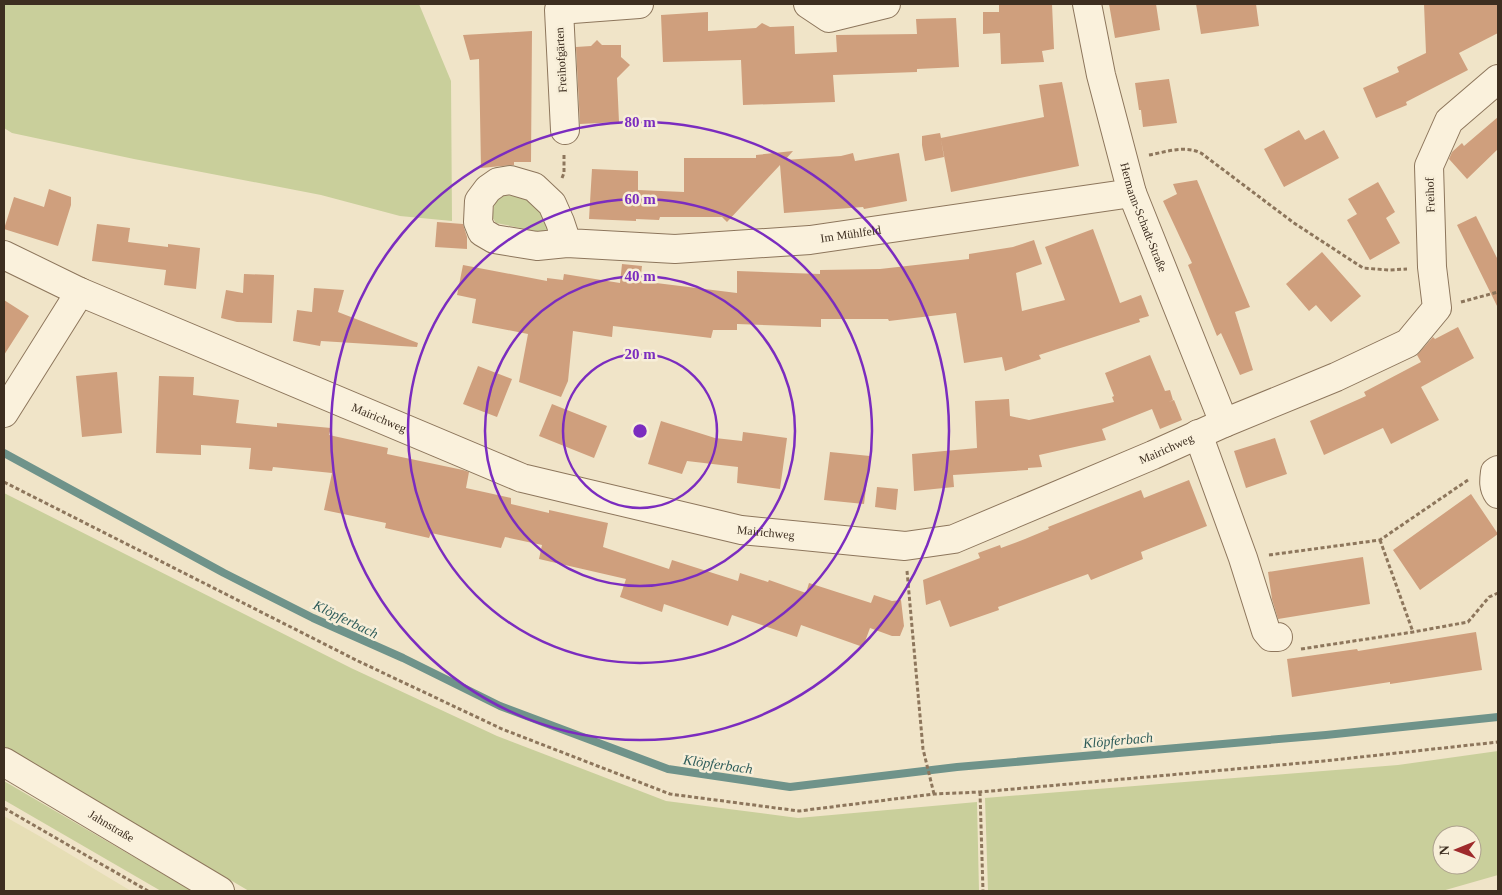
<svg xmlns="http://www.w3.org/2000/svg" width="1502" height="895" font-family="Georgia,serif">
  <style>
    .farmland { fill: #e6deb5 }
    .green { fill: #c9cf9b; fill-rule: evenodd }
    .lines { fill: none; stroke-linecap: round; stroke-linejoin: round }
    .stream { stroke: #6f938a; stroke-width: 8 }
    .building { fill: #cf9f7d }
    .minor-casing { stroke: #8d765c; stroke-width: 30 }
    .path { stroke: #8d765c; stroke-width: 3; stroke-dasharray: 4 2.5; stroke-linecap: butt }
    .minor { stroke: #faf1dc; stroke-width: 28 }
    .ring { fill: none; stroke: #7b2cbf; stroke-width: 2.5 }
    .labels { text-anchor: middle; stroke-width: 5; stroke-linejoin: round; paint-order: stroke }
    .street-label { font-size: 12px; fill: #3d2e20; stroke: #f7eed8 }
    .water-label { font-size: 14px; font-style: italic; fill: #2f5d5a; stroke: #f7eed8 }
    .centre { fill: #7b2cbf; stroke: #f7eed8; stroke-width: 2.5 }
    .ring-label { font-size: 15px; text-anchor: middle; font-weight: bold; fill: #7b2cbf; stroke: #f7eed8; stroke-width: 5; stroke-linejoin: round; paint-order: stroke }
  </style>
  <rect width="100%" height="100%" fill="#f0e4c8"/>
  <path class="farmland" d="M4 816 41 837 131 891H4Z"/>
  <path class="green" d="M4 4H419L451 81 452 221 400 216 321 195 134 159 12 133 4 128Z
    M505 195C535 197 537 204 550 229L545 233 496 223 492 217 495 202Z
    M4 493 351 668 497 736 666 801 798 818 977 802 979 891H249L4 747Z
    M1498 751V875L1442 891H988L985 798 1398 765ZM1442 835H1472V865H1442Z
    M4 781 168 877 192 891H161L4 800Z"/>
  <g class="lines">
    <path class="stream" d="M4 453 224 573 313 618 403 658 500 706 668 769 790 787 957 767 1326 735 1498 717"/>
  </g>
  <path class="building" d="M999 4H1052L1054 49 1042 51 1044 62 1001 64 1000 33 983 34V12H999Z
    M1109 4H1156L1160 30 1115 38Z
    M1196 4H1256L1259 26 1201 34Z
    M1424 4H1498V33L1459 53 1468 70 1406 102 1407 105 1376 118 1363 88 1399 72 1397 67 1426 53Z
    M708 12V31L756 28 762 23 770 27 794 26 795 54 837 52 836 35 917 34 916 19 956 18 959 67 917 69V72L833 75 835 102 743 105 741 60 663 62 661 15Z
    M532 31 531 162H514V165L481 168 479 59 470 60 463 35Z
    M597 40 602 45H621V57L630 65 617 78 619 122 580 124 576 47 591 46Z
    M1169 79 1177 123 1143 127 1141 110H1139L1135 83Z
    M1062 82 1079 166 951 192 941 140 944 157 925 161 922 145V136L940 133 941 138 1044 117 1039 85Z
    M1498 117V149L1467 179 1449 159 1452 152 1462 143 1464 146Z
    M1299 130 1305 140 1324 130 1339 158 1284 187 1264 149Z
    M793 151 785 160 841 156 853 153 855 161 899 153 907 201 864 209 863 207 784 213 780 165 727 222 722 217H660L659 220 636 219V221L589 219 592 169 638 171V190L684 192V158H756V155Z
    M1197 180 1250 307 1235 312 1253 370 1240 375 1221 333 1217 336 1188 265 1192 263 1163 201 1177 194 1173 184Z
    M1378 182 1395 212 1386 218 1400 243 1370 260 1347 220 1357 214 1348 199Z
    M49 189 71 197V205L58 246 4 229 14 197 44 207Z
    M1476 216 1498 260V308L1457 225Z
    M437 222 463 224 467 237V249L435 247Z
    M97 224 130 228 128 242 168 247V244L200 248 196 289 164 285 166 270 92 261Z
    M1093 229 1120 303 1141 295 1149 316 1139 319 1140 322 1039 355 1041 359 1005 371 1002 357 964 363 956 313 889 321 888 319H821V327L737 324V330H713L711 338 613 326 612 337 573 331 568 381 561 397 519 382 528 334 472 323 476 299 457 295 463 265 547 281V278L563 280 564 274 620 283 622 264 642 266 640 281 737 293V271L820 274V270L880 269 969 259V254L1013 247 1034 240 1042 264 1016 273 1022 311 1065 300 1045 247Z
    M1322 252 1361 296 1331 322 1316 305 1309 311 1286 284Z
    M244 274 274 275 272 323 237 322 221 318 226 290 243 293Z
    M314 288 344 290 338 312 418 343 417 347 321 341 320 346 293 341 297 310 312 312Z
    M4 300 29 316 4 355Z
    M1458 327 1474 358 1421 387 1439 420 1391 444 1383 428 1324 455 1310 421 1366 396 1364 392 1421 362 1417 355 1433 337 1435 339Z
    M1150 355 1165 391 1170 390 1173 400 1169 402 1174 400 1182 420 1160 429 1152 409 1102 429 1106 440 1039 455 1042 467 1028 468V470L953 475 954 487 914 491 912 454 977 448 975 401 1009 399 1010 416 1029 420 1114 402 1112 397 1114 396 1105 373Z
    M478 366 512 379 497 417 463 404Z
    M117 372 122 433 82 437 76 376Z
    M159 376 194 377 193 395 239 400 236 423 277 427V423L331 428 329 435 388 448 387 454 463 470 469 472 466 488 511 498V504L549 513V510L608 523 603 547 669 569 672 560 738 581 740 573 768 582 769 580 806 593 809 583 871 603 874 595 892 601 901 600 904 626 900 636H892L870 628 863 647 801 625 797 637 732 615 728 626 664 604 662 612 620 597 626 579 539 559 542 545 505 537 501 548 431 533 429 538 385 528 386 523 324 510 332 473 273 467 272 471 249 469 251 448 201 445V455L156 453Z
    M552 404 607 426 594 458 539 436Z
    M661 421 715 438 742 441 743 432 787 438 780 489 737 483 738 467 687 461 682 474 648 464Z
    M1275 438 1287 474 1246 488 1234 451Z
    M830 452 870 456 864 504 824 500Z
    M1189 480 1207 526 1141 552 1143 559 1091 580 1088 574 998 607 999 610 950 627 940 600 926 605 923 580 980 558 978 553 1000 545 1001 548 1025 539 1049 529 1048 527 1141 490 1144 498Z
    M877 487 898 489 896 510 875 507Z
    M1471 494 1498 534 1420 590 1393 550Z
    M1363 557 1370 604 1278 619 1272 599 1268 572Z
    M1476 632 1482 670 1390 684V682L1292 697 1287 659 1357 649 1358 651Z"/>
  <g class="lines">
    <g class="minor-casing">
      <g id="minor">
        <path d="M808 4 829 18 886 4"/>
        <path id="s1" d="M1087 4 1101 75 1132 193 1224 423"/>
        <path d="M565 130 559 10 639 4"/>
        <path id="s2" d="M567 243 560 222 552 204 534 187 510 180 498 182 488 189 479 201 478 222 482 232 494 239 537 246 567 243 675 249 810 240 1132 193"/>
        <path id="s3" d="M4 255 80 292 522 478 741 530 905 546 954 539 1153 455 1224 423 1336 377 1408 343 1437 308 1432 267 1429 166 1449 121 1498 79"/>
        <path d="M4 413 80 292"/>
        <path d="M1198 434 1243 558 1266 631 1271 637H1278"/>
        <path d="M1498 470 1495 472C1494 480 1493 487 1498 494"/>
        <path id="s4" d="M4 762 220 891"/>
      </g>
    </g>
    <path class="path" d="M1149 155C1166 152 1185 145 1201 153L1294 223 1363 268 1389 270 1407 269
      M562 178 564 173V155
      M1461 302 1498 292
      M4 482 358 661 502 729 670 794 799 811 934 794 980 792 1324 761 1498 742
      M1380 540 1413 632
      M1269 555 1380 540 1468 480
      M907 571 923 749 934 794
      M1301 649 1413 632 1468 622 1489 597 1498 593
      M980 792 983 891
      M4 808 148 891"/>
    <use href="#minor" class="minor"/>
  </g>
  <g class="ring">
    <circle cx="640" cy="431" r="77"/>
    <circle cx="640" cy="431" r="155"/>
    <circle cx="640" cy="431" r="232"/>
    <circle cx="640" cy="431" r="309"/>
  </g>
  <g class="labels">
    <g class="street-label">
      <text transform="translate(561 60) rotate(-93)" y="4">Freihofgärten</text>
      <text transform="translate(1430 195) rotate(-92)" y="4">Freihof</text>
      <text dy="4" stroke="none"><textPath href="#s1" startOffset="221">Hermann-Schadt-Straße</textPath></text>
      <text dy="4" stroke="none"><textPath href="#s2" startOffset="535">Im Mühlfeld</textPath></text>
      <text dy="4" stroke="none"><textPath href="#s3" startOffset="409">Mairichweg</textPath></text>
      <text dy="4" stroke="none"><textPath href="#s3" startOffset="1234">Mairichweg</textPath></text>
      <text dy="4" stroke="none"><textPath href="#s3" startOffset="814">Mairichweg</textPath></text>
      <text dy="4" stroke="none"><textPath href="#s4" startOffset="125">Jahnstraße</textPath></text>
    </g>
    <g class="water-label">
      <text transform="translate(346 619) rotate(26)" y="5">Klöpferbach</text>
      <text transform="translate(1118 740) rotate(-5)" y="5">Klöpferbach</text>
      <text transform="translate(718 764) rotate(8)" y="5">Klöpferbach</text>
    </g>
  </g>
  <circle cx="640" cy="431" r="8" class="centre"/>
  <g class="ring-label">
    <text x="640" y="127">80 m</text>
    <text x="640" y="204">60 m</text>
    <text x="640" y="281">40 m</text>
    <text x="640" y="359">20 m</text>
  </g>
  <rect width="1502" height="895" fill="none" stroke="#3d2e20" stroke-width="10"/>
  <g transform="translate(1457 850) rotate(269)"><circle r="24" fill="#f7eed8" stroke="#ada18e"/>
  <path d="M0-4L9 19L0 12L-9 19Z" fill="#9e2a2b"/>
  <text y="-8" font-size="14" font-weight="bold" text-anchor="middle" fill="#3d2e20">N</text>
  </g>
</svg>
